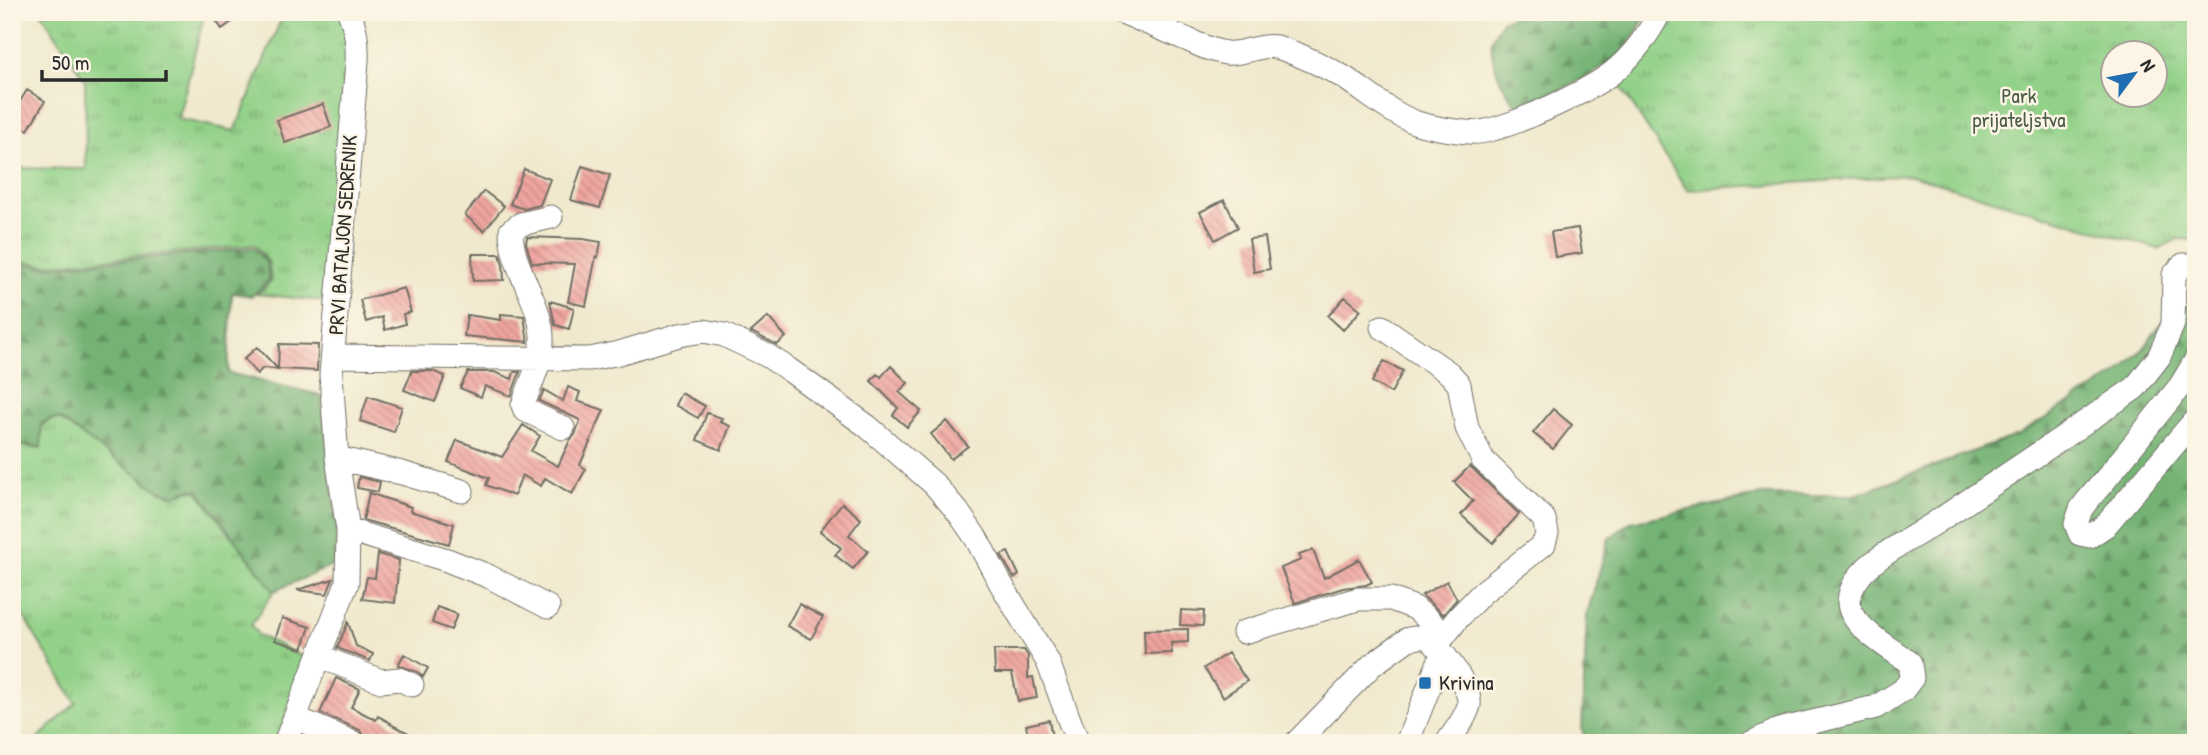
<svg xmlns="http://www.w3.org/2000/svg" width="2208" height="755" font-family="'Patrick Hand',sans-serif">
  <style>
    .grass { fill: url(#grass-tufts); stroke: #5e7e5a; stroke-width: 2; fill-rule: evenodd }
    .forest { fill: url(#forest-firs); stroke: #506f50; stroke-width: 2 }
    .building { fill: url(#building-back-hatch) }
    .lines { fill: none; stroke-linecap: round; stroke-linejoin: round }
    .minor-casing { stroke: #706e64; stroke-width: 25 }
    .minor { stroke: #fff; stroke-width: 23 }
    .poi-dot { fill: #1f6fb2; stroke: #fcf5e5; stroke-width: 2.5 }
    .labels { text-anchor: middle; stroke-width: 5; stroke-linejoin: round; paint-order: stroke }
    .park-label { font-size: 21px; fill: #4a5d47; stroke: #fcf5e5 }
    .street-label { font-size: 21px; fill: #2b2b2b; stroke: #fcf5e5 }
    .poi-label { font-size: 21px; fill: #2b2b2b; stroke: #fcf5e5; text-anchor: start }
  </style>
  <defs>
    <pattern id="grass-tufts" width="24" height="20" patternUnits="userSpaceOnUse" patternTransform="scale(1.75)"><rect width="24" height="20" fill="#92d188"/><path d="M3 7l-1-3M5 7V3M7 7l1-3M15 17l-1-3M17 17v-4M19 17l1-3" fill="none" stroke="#77aa6f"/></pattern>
    <pattern id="forest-firs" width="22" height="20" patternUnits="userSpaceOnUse" patternTransform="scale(1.75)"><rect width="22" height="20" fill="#75b374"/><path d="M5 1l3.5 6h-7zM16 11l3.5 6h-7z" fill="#60925f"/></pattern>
    <pattern id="building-back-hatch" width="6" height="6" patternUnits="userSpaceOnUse" patternTransform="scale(1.75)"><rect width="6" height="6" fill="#f0a5a0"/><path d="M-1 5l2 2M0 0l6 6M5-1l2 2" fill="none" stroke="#c38783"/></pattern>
  </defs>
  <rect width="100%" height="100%" fill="#fcf5e5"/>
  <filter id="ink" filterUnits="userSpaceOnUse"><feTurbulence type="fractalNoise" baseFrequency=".0143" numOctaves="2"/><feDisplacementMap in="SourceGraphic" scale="14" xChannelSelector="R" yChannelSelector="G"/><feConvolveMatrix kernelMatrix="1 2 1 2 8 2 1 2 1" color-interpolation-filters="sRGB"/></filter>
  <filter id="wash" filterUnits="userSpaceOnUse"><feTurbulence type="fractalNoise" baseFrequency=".00686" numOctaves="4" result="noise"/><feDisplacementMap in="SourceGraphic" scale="28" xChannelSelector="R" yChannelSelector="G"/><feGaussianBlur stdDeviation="1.57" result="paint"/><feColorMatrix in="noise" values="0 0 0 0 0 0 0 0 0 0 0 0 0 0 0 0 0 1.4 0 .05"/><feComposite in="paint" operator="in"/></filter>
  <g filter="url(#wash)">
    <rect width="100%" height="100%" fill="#f0e9ce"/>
    <path class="grass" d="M41 12H205L178 119 235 131 284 12H341L350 26 330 302 257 294 271 281 269 263 255 245 44 265 12 259V168L86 169 85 80Z
      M1667 12H2196V240L2178 239 2158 249 1911 175 1687 190 1616 79ZM2114 52H2156V94H2114Z
      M59 419 159 491 175 496 190 490 197 491 274 591 251 625 258 635 307 659 276 743H33L76 703 19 609 12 601V445L41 448 42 425 51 420Z"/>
    <path class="forest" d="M1523 12H1648C1640 25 1632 43 1620 53 1592 79 1553 93 1518 108 1505 91 1489 64 1492 41 1493 35 1499 27 1502 21Z
      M254 248 267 263 269 280 252 296 232 293 228 373 321 395 338 533 334 565 274 591 198 490 190 489 175 495 159 491 60 419H50L41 424V447L12 443V261L43 267Z
      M2196 298V743H1586L1582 729 1587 614 1609 538 1631 522 1762 495H1855L2018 435 2120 372 2145 347 2161 323Z"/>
    <g id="blocks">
      <path class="building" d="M210 12H245L222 29Z
        M27 90 45 101 28 130 12 121V114Z
        M323 104 331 127 285 143 277 120Z
        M582 166 610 175 600 208 571 200Z
        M524 169 550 179 540 205 524 209 510 204Z
        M484 191 504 206 484 231 465 215Z
        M1224 200 1238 227 1215 240 1200 212Z
        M1578 228 1582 253 1555 257 1551 232Z
        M527 237 583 239 601 242 598 257 596 256 586 306 568 302 575 264 532 263 526 243Z
        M1265 237 1270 269 1254 272 1249 239Z
        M472 254H500L503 265 504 280 473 281Z
        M404 288 411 312 403 314 405 324 385 330 382 317 366 322 360 300Z
        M1345 297 1361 310 1343 330 1328 316Z
        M550 301 574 308 569 329 555 325Z
        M501 314 524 316 528 342 464 336 467 315 501 320Z
        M768 317 786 337 777 345 751 332Z
        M279 344 318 345 317 371 263 368 257 374 244 359 257 347 278 369Z
        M1384 361 1403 371 1391 393 1372 382Z
        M891 366 908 383 899 392 921 411 907 427 893 415 898 408 871 381 877 374 881 377Z
        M412 371H432L445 376 435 402 404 390Z
        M468 372H494L512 379 514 372H520L511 396 485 386 481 397 460 388Z
        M568 387 580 392 577 401 604 410 580 465 586 469 572 494 545 478 541 486 522 475 514 496 486 485 489 478 448 462 457 440 502 457 523 425 540 436 531 451 558 466 570 440 575 435 580 420 539 401 544 390 563 401Z
        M681 393 705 406 698 418 675 405Z
        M368 396 402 407 394 432 360 421Z
        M1553 409 1572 425 1553 449 1533 433Z
        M707 413 722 418 720 422 730 426 721 450 697 440Z
        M947 421 968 446 951 459 931 434Z
        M1470 466 1519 514 1493 543 1461 515 1473 501 1454 482Z
        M359 477 380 482 378 492 357 488Z
        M369 493 411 507 410 511 454 524 449 544 363 520Z
        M842 503 861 519 849 535 868 551 853 569 835 555 841 548 820 531Z
        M1313 550 1324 578 1359 559 1372 582 1366 585 1343 588 1295 603 1281 568 1301 560 1299 555Z
        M1008 552 1019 575 1014 578 1001 555Z
        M378 554 399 560 395 603 362 599 367 577 375 578Z
        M333 579 327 594 297 590Z
        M1447 581 1457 599 1443 615 1422 595Z
        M799 604 823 617 811 639 787 626Z
        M437 607 457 614 451 630 432 623Z
        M1181 610 1204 611 1203 626 1180 625Z
        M282 618 310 627 302 649 275 640Z
        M348 622 356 646 373 654 370 661 337 648Z
        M1188 629V642L1171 643 1172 653 1145 654 1144 630Z
        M994 650H1024L1028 656V678L1033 677 1037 698 1018 701 1012 673H995Z
        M1228 653 1247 681 1223 697 1204 668Z
        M404 654 428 668 423 677 418 672 398 665Z
        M336 678 360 689 351 707 376 720 378 716 391 723 390 724 429 743H374L367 739 360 730 320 713Z
        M1049 720 1053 743H1030L1026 725Z"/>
    </g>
  </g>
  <g filter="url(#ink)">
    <use href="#blocks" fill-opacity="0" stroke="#706e64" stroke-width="2"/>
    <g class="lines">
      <g class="minor-casing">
        <path id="minor" d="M1122 12C1143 21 1164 30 1186 39 1199 45 1211 51 1226 53 1245 55 1264 41 1283 49 1305 57 1325 66 1345 78 1369 94 1390 113 1417 123 1431 127 1466 134 1480 132 1512 127 1596 89 1619 67 1637 51 1649 33 1660 12
          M551 217 521 224 511 231C511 269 544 305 542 342 541 364 530 384 523 405L525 410 563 428
          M1382 327 1449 373 1459 384 1467 428 1483 460 1544 519 1547 533 1544 544 1483 592 1458 618 1437 645
          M334 356 590 359 619 353 679 335 704 331 724 335 768 356 788 369 867 426 934 484 958 512 976 538 1001 584 1048 662 1071 725 1080 743
          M2196 360 2181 385 2105 480 2087 501 2081 509 2076 524 2080 534 2090 536 2105 526 2196 419
          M337 458 402 473 462 491
          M348 530 447 560 488 576 548 607
          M1244 632 1358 599H1391L1415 608 1432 623 1441 640
          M319 656 381 681 399 679 412 685
          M296 718 354 743
          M285 743 347 583 348 530 337 458 331 375 357 61C358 43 356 28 349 12
          M1296 743 1372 665 1408 639 1427 636C1439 647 1472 687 1469 705 1466 718 1454 732 1447 743
          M1407 743 1442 654
          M1751 743 1779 730 1876 707 1903 690 1912 678 1910 663C1892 649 1848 626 1849 601 1850 584 1865 568 1878 559 1898 544 1921 533 1941 519 2006 476 2071 432 2135 388L2159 357 2173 324 2174 275 2183 265H2196"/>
      </g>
      <use href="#minor" class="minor"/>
    </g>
  </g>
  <rect class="poi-dot" x="1418" y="676" width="14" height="14" rx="3.5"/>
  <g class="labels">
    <g class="park-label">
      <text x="2019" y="103">Park<tspan x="2019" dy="24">prijateljstva</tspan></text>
    </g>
    <g class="street-label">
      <text transform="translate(343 235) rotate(-86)" y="7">PRVI BATALJON SEDRENIK</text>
    </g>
    <g class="poi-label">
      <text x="1439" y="690">Krivina</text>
    </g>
  </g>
  <rect width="2208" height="755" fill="none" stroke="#fcf5e5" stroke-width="42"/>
  <g transform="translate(2134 74) rotate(58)"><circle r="33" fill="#fcf5e5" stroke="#a8a49b" stroke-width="2"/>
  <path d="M0-5L12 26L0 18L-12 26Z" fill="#1f6fb2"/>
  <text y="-10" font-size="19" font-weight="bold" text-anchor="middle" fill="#2b2b2b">N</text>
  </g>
  <path d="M42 70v10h124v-10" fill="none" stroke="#2b2b2b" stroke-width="3.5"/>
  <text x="52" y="70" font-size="21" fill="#2b2b2b" stroke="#fcf5e5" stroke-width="5" paint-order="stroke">50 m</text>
</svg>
